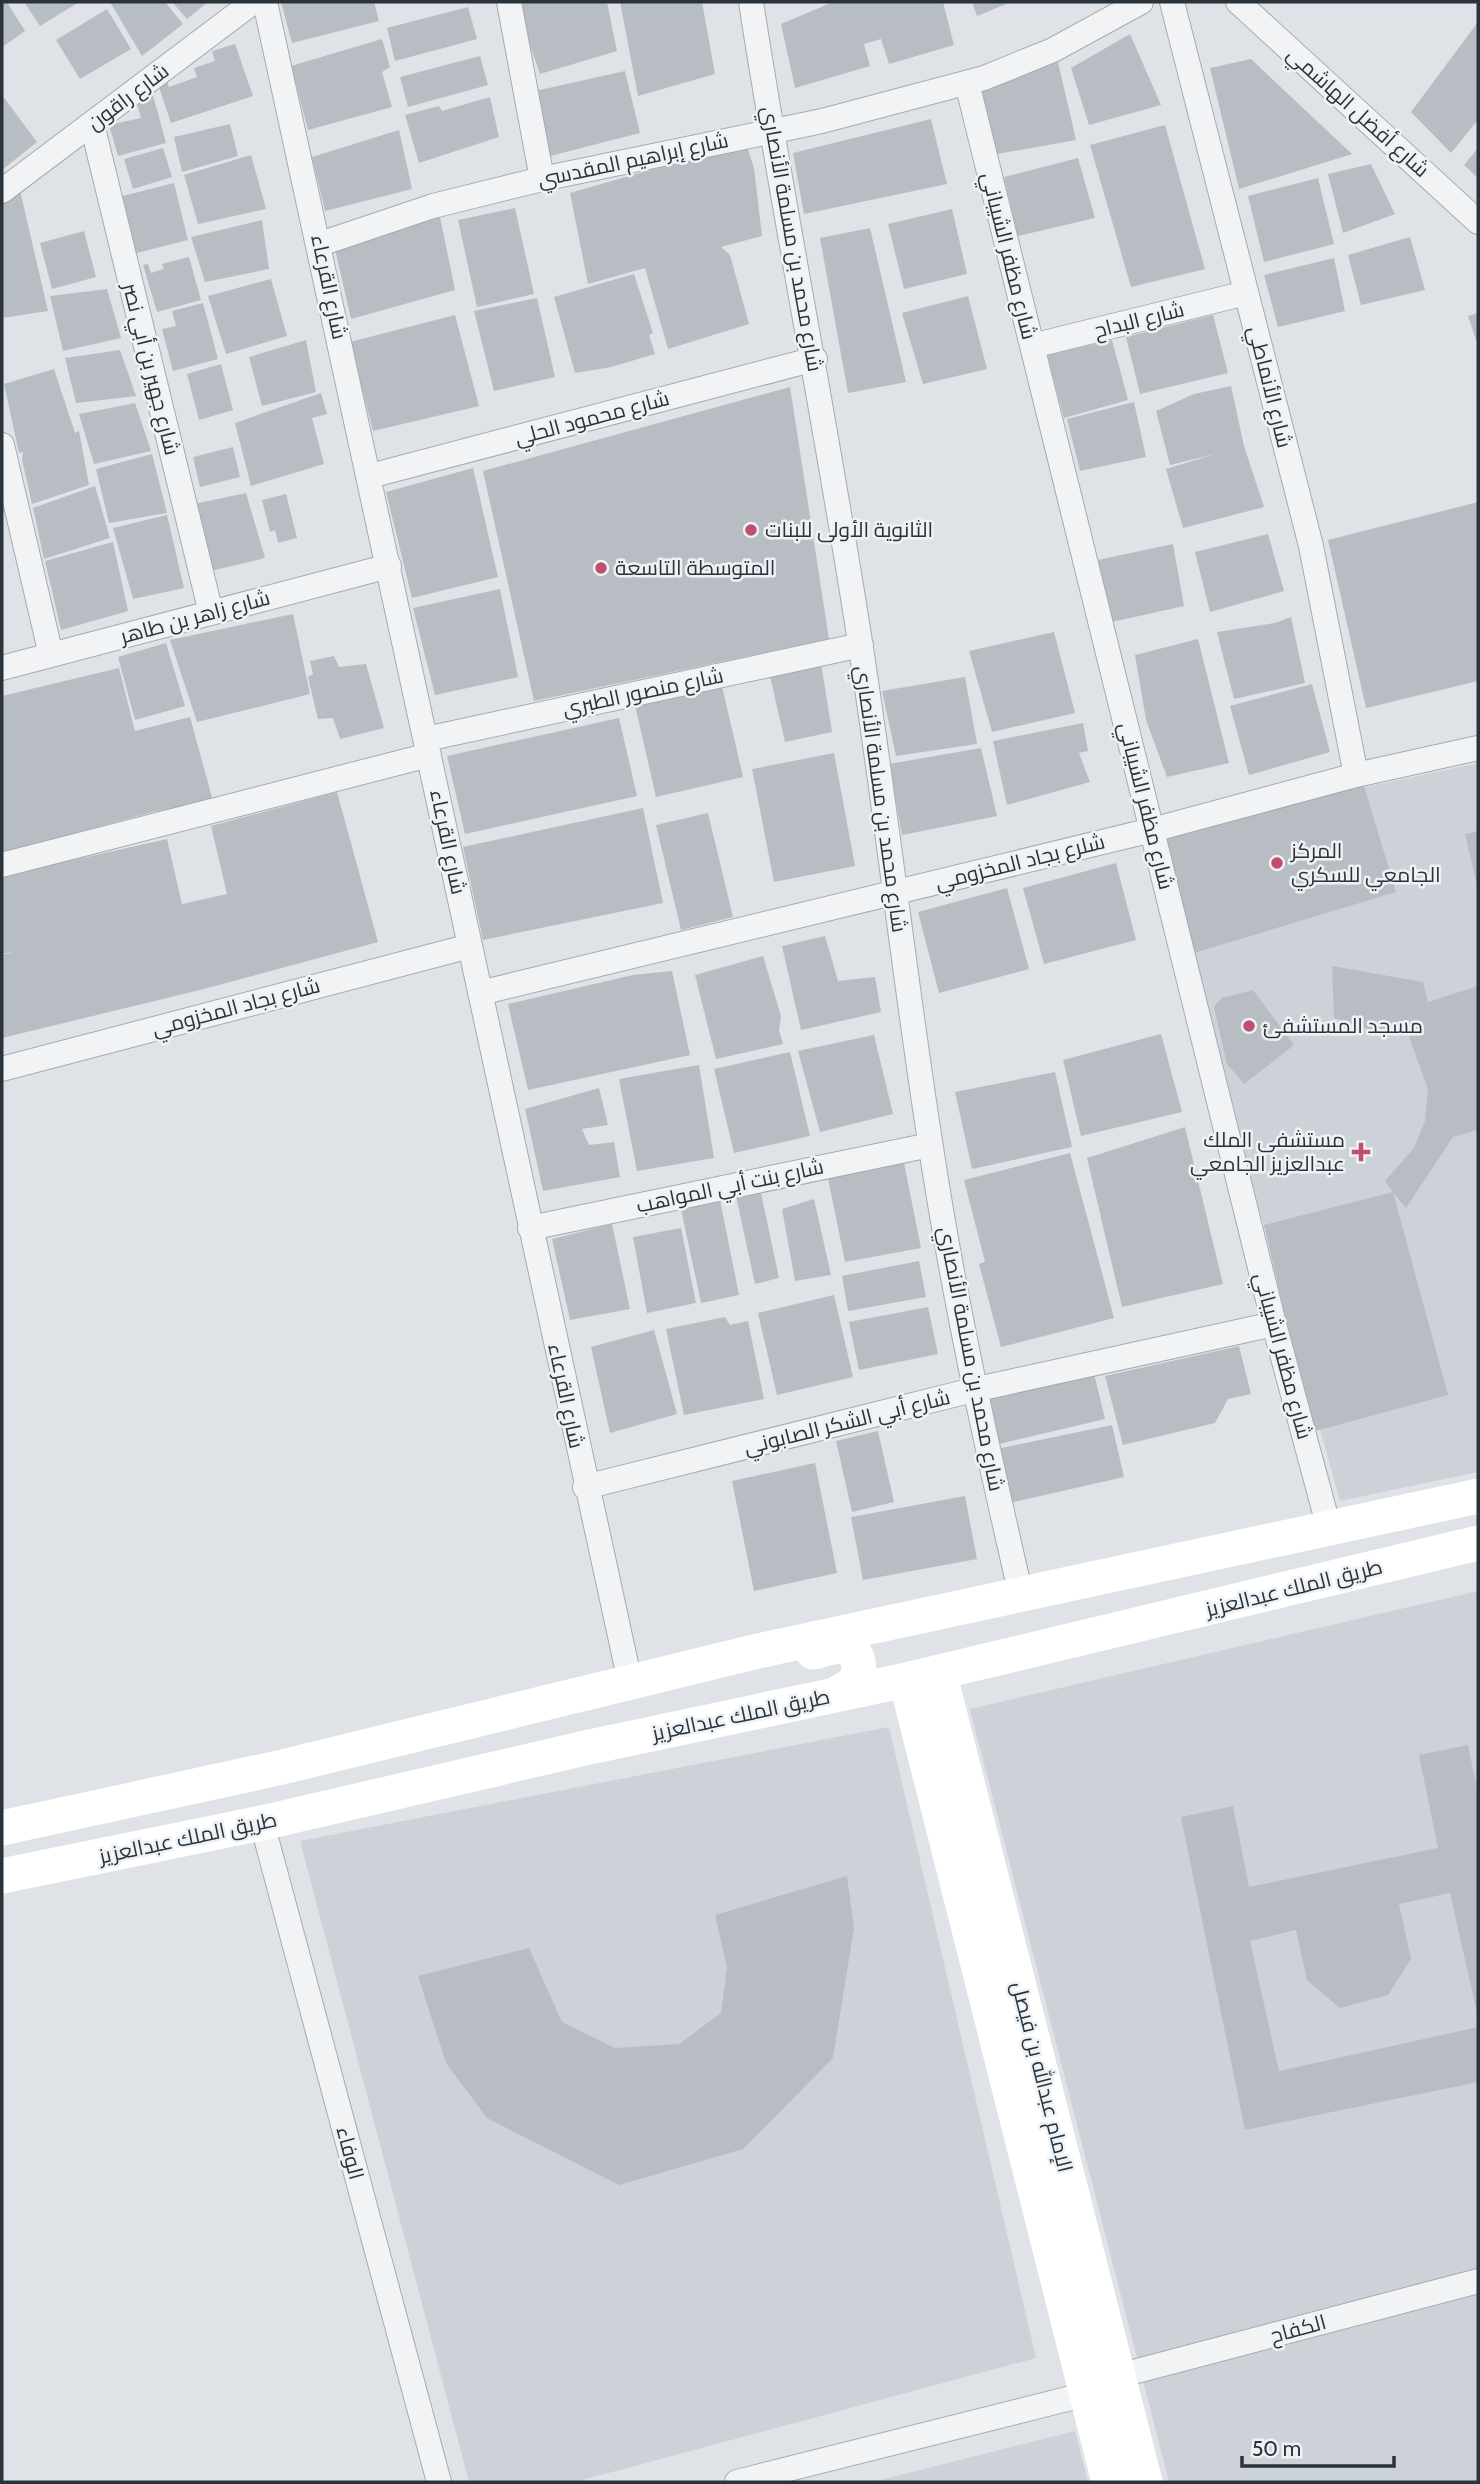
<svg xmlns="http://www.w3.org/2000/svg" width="1480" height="2484" font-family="Cabin,Cairo,sans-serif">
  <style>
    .built { fill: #cdd2d8 }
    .building { fill: #b7bdc3 }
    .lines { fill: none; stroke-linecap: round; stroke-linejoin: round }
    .street-casing { stroke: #a5abb0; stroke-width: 26 }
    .street { stroke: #f1f3f5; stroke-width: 24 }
    .secondary { stroke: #fff; stroke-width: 35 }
    .poi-dot { fill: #c14e6e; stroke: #eef2f5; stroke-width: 2.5 }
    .labels { text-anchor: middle; stroke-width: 5; stroke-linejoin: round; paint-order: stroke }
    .street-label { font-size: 21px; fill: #29333c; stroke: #eef2f5 }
    .poi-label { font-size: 21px; fill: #29333c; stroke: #eef2f5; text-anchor: start }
  </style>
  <rect width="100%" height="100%" fill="#dfe3e7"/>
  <path class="built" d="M1478 763V1472L1340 1501 1155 832Z
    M1478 1591V2482H1169L970 1709Z
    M889 1727 1036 2358 575 2482H469L300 1841Z
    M1075 2431 1088 2482H872Z"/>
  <path class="building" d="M2 2H7L25 31 2 47Z
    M24 2H79L40 26Z
    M110 2H165L183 24 142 56Z
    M172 2H208L187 19Z
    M281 2H374L379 21 292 43Z
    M521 2H607L617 51 540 74 515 3Z
    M620 2H702L715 74 638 96Z
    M833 2H943L954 45 889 64 881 39 864 44 870 66 795 88 781 24Z
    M972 2H1011L977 16Z
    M468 7 477 39 395 61 387 28Z
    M107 9 131 49 80 79 56 40Z
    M1478 22V120L1451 153 1411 112Z
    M1130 34 1161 105 1089 125 1071 68Z
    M382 39 390 67 382 72 392 107 308 130 291 66Z
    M235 44 253 96 171 123 156 78 165 75 169 87 197 77 194 68 215 61 212 51Z
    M480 56 488 85 408 107 400 77Z
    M1251 59 1321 125 1352 154 1239 189 1210 68Z
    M1058 62 1076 140 997 154 979 90Z
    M625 71 640 133 550 156 535 91Z
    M2 95 37 142 2 170Z
    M153 95 166 143 118 156 109 125 141 118 136 100Z
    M490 97 499 137 419 163 405 115 439 106 442 111Z
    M931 119 947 184 804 214 793 153Z
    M230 124 238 156 182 172 174 137Z
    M1165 125 1205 269 1131 287 1090 145Z
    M399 130 412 189 325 211 312 157Z
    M747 146 754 168 762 236 721 247 730 255 749 324 668 349 645 268 588 284 570 193 730 147Z
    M163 148 172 177 133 189 124 159Z
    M1478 148V178L1464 165Z
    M251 155 266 209 198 224 184 175Z
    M1078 158 1095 218 1018 236 1004 177Z
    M1371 164 1395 214 1343 233 1328 174Z
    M1318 178 1334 244 1264 262 1248 196Z
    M174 183 188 240 133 254 119 197Z
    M19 186 48 311 2 318V200Z
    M515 208 534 294 477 307 458 220Z
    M952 209 967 274 904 289 888 224Z
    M440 217 455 290 351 319 335 249Z
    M262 220 269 269 205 282 191 237Z
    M870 228 906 382 848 393 820 238Z
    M84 231 96 277 52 289 40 243Z
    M1410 237 1425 290 1361 305 1348 255Z
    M189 257 201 300 157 312 143 265 148 264 151 273 164 269 162 264Z
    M1334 258 1345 311 1278 327 1264 275Z
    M634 274 653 333 649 335 655 354 611 367 575 373 554 297Z
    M271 279 287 336 226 354 208 296Z
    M107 289 121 338 63 351 50 296Z
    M968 296 987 369 923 384 902 313Z
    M537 298 555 377 494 391 474 311Z
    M203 303 218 359 173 371 162 329 176 326 172 311Z
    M1478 313V346L1468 316Z
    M455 315 479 406 373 431 350 342Z
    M1213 315 1228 373 1140 394 1126 337Z
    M306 340 316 392 262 406 249 357Z
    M1112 340 1128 400 1064 418 1047 355Z
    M120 350 136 396 76 403 65 358Z
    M221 364 233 410 199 420 187 374Z
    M54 369 75 433 79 431 89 485 32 504 22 460 23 452 19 453 4 384Z
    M1231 386 1244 446 1264 507 1183 528 1166 469 1215 454 1170 465 1156 411 1194 394Z
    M790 387 829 639 534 701 483 471Z
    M321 393 327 414 312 418 324 464 251 486 235 423Z
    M1134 402 1146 457 1080 471 1067 419Z
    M135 403 151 451 94 464 79 414Z
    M233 447 240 477 200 487 193 457Z
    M152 454 167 513 109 523 96 469Z
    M473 468 498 577 412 598 386 492Z
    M95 486 110 538 44 559 33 508Z
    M246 493 265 558 211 571 194 504Z
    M286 494 297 538 278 543 275 530 270 532 262 500Z
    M1478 502V681L1366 708 1328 540Z
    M167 515 184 588 133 599 113 528Z
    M1268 534 1284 591 1210 612 1195 552Z
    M113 542 128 611 61 630 45 561Z
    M1173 544 1184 606 1112 622 1098 560Z
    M500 589 518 677 435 695 413 608Z
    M293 614 310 694 197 722 170 640Z
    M1291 617 1305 683 1234 699 1217 632 1275 623Z
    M1054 632 1075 713 992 732 969 651Z
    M1198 639 1229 763 1167 777 1146 720 1135 655Z
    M166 643 185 706 135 720 118 657Z
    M334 656 339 667 366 664 384 728 340 739 333 718 318 719 308 677 313 674 310 661Z
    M821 663 832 732 785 742 770 676Z
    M119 668 135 731 190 717 213 801 153 812 2 853V696Z
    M965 677 977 744 896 756 882 691Z
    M1312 684 1330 752 1249 775 1230 706Z
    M722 686 743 777 656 797 635 705Z
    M619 718 637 796 465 834 447 756Z
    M1083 723 1088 751 1079 753 1090 782 1007 805 993 741Z
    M981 748 997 816 902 835 889 764Z
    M834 753 855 866 774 882 752 769Z
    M1361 776 1396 892 1194 953 1159 834Z
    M337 792 378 942 200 990 2 1038V955L15 951 2 954V876L167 839 182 904 227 894 211 826Z
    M643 808 663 903 483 940 463 847Z
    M708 813 733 917 681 930 656 825Z
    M1478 831V886H1477L1465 834Z
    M1116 863 1136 940 1044 964 1023 888Z
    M1007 888 1029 969 939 993 918 912Z
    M825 936 838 981 875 977 881 1012 801 1030 782 946Z
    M763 956 781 1016 779 1030 783 1044 716 1059 695 975Z
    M1332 966 1423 982 1428 1002 1478 986V1130L1453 1137 1406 1208 1393 1192 1448 1395 1312 1432 1264 1225 1393 1192 1385 1181 1414 1148 1425 1121 1428 1089 1408 1034 1389 1036 1334 1018Z
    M672 971 690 1055 528 1090 508 1004 633 975Z
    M1253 990 1294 1045 1244 1084 1227 1064 1214 1007 1222 998Z
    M1161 1034 1182 1112 1081 1136 1063 1060Z
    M874 1035 893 1114 820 1132 798 1051Z
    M790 1052 810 1136 734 1153 714 1069Z
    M699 1065 714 1158 637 1171 619 1079Z
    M1055 1072 1072 1147 972 1169 955 1092Z
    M599 1088 608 1125 582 1129 589 1145 614 1142 620 1177 543 1191 525 1109Z
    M1185 1127 1223 1284 1122 1307 1087 1158Z
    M1070 1153 1114 1318 1001 1347 979 1264 985 1262 964 1180Z
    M904 1163 921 1248 845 1262 828 1178Z
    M761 1193 779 1278 755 1284 736 1196Z
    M814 1199 831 1275 795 1281 782 1209Z
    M720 1200 739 1295 701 1303 681 1209Z
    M612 1224 630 1309 570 1320 552 1239Z
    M681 1228 696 1303 647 1313 633 1237Z
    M919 1261 926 1297 848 1311 842 1276Z
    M834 1295 853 1377 777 1395 758 1313Z
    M928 1307 938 1354 859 1370 849 1322Z
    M725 1317 730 1325 748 1321 764 1399 684 1415 666 1329Z
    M654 1330 677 1414 610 1433 591 1347Z
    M1239 1346 1251 1394 1228 1399 1215 1423 1123 1445 1105 1376Z
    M1093 1369 1105 1419 995 1445 983 1395Z
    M1112 1425 1124 1477 1009 1503 997 1449Z
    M878 1431 894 1502 852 1512 836 1441Z
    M815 1463 837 1573 754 1591 732 1481Z
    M965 1496 977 1559 863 1580 851 1517Z
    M1468 1745 1478 1794V2017L1450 1893 1399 1904 1411 1959 1388 1995 1340 2008 1307 1980 1296 1930 1250 1941 1279 2071 1478 2027V2082L1245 2130 1181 1817 1233 1806 1249 1887 1438 1848 1419 1755Z
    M847 1876 854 1928 833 2058 743 2149 619 2185 487 2118 446 2063 418 1976 529 1948 562 2022 615 2048 679 2044 721 2013 727 1968 715 1915Z"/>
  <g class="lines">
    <g class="street-casing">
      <path id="street" d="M265 2 630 1682
        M509 2 542 179
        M751 2C784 216 827 428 860 642 886 808 904 975 930 1141 953 1294 986 1444 1021 1595
        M1172 2 1311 546 1356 775
        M1238 2 1478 222
        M967 83 1274 1324 1329 1528
        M92 124 211 613
        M2 191 253 2
        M320 244 433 206 542 179 822 121 984 78 1053 50 1141 2
        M1032 346 1246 293
        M2 445 51 655
        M370 476 815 359
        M2 668 389 566
        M426 739 861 645
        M2 865 429 755
        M480 993 1152 830 1356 775 1478 748
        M2 1069 470 946
        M530 1228 930 1145
        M585 1487 973 1390 1274 1324
        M262 1823 439 2482
        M1118 2376 1478 2281
        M737 2482 1087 2394"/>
    </g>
    <use href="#street" class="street"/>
    <path class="secondary" d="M813 1652C823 1650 837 1644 847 1648 860 1653 862 1671 854 1682 850 1687 841 1691 835 1695
      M939 1672 1145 2482
      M906 1680 1109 2482
      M2 1828 278 1768 758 1651 1478 1496
      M2 1876 262 1823 585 1748 906 1680 1478 1543"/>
  </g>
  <g class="poi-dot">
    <circle cx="751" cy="530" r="7"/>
    <circle cx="601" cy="568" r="7"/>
    <circle cx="1277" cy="863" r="7"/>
    <circle cx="1249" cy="1026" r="7"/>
    <path d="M1357.5 1141.5h7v7h7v7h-7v7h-7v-7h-7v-7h7z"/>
  </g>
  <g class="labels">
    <g class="street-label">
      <text transform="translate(128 97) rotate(-37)" y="7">شارع راقون</text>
      <text transform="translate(1358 112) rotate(42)" y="7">شارع أفضل الهاشمي</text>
      <text transform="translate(633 160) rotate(-12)" y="7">شارع إبراهيم المقدسي</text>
      <text transform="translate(792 239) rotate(80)" y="7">شارع محمد بن مسلمة الأنصاري</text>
      <text transform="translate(1009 256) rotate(76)" y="7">شارع مظفر الشيباني</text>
      <text transform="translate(329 287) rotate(78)" y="7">شارع القرعاء</text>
      <text transform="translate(1139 320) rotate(-14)" y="7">شارع البداح</text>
      <text transform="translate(151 369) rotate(76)" y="7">شارع جهير بن أبي نصر</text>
      <text transform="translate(1270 387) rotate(76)" y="7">شارع الأنماطي</text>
      <text transform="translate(592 418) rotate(-15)" y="7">شارع محمود الحلي</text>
      <text transform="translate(195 617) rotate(-15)" y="7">شارع زاهر بن طاهر</text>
      <text transform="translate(643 692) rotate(-12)" y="7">شارع منصور الطبري</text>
      <text transform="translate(881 799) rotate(82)" y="7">شارع محمد بن مسلمة الأنصاري</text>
      <text transform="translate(1146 806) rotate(76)" y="7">شارع مظفر الشيباني</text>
      <text transform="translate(448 842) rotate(78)" y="7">شارع القرعاء</text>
      <text transform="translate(1020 862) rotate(-14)" y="7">شلرع بجاد المخزومي</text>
      <text transform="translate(236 1007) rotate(-15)" y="7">شارع بجاد المخزومي</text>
      <text transform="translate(730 1186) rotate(-12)" y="7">شارع بنت أبي المواهب</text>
      <text transform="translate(1283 1356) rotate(75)" y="7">شارع مظفر الشيباني</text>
      <text transform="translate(971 1359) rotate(79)" y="7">شارع محمد بن مسلمة الأنصاري</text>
      <text transform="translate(566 1396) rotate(78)" y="7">شارع القرعاء</text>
      <text transform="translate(847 1422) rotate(-14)" y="7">شارع أبي الشكر الصابوني</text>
      <text transform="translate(1294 1588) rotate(-14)" y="7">طريق الملك عبدالعزيز</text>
      <text transform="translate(741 1715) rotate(-12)" y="7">طريق الملك عبدالعزيز</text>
      <text transform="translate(188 1838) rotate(-12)" y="7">طريق الملك عبدالعزيز</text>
      <text transform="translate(1042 2077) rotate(76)" y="7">الإمام عبدالله بن فيصل</text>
      <text transform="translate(350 2153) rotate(75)" y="7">الوفاء</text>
      <text transform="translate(1298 2329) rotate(-15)" y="7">الكفاح</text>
    </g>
    <g class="poi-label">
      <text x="765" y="537">الثانوية الأولى للبنات</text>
      <text x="615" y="575">المتوسطة التاسعة</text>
      <text x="1291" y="858">المركز<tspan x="1291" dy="24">الجامعي للسكري</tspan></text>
      <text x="1263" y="1033">مسجد المستشفئ</text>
      <text x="1345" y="1147" text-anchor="end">مستشفى الملك<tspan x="1345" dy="24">عبدالعزيز الجامعي</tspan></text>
    </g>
  </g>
  <rect width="1480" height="2484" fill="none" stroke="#29333c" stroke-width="7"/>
  <path d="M1242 2456v10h152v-10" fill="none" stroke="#29333c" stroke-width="3.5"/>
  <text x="1252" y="2456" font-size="21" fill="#29333c" stroke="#eef2f5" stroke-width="5" paint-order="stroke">50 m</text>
</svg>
